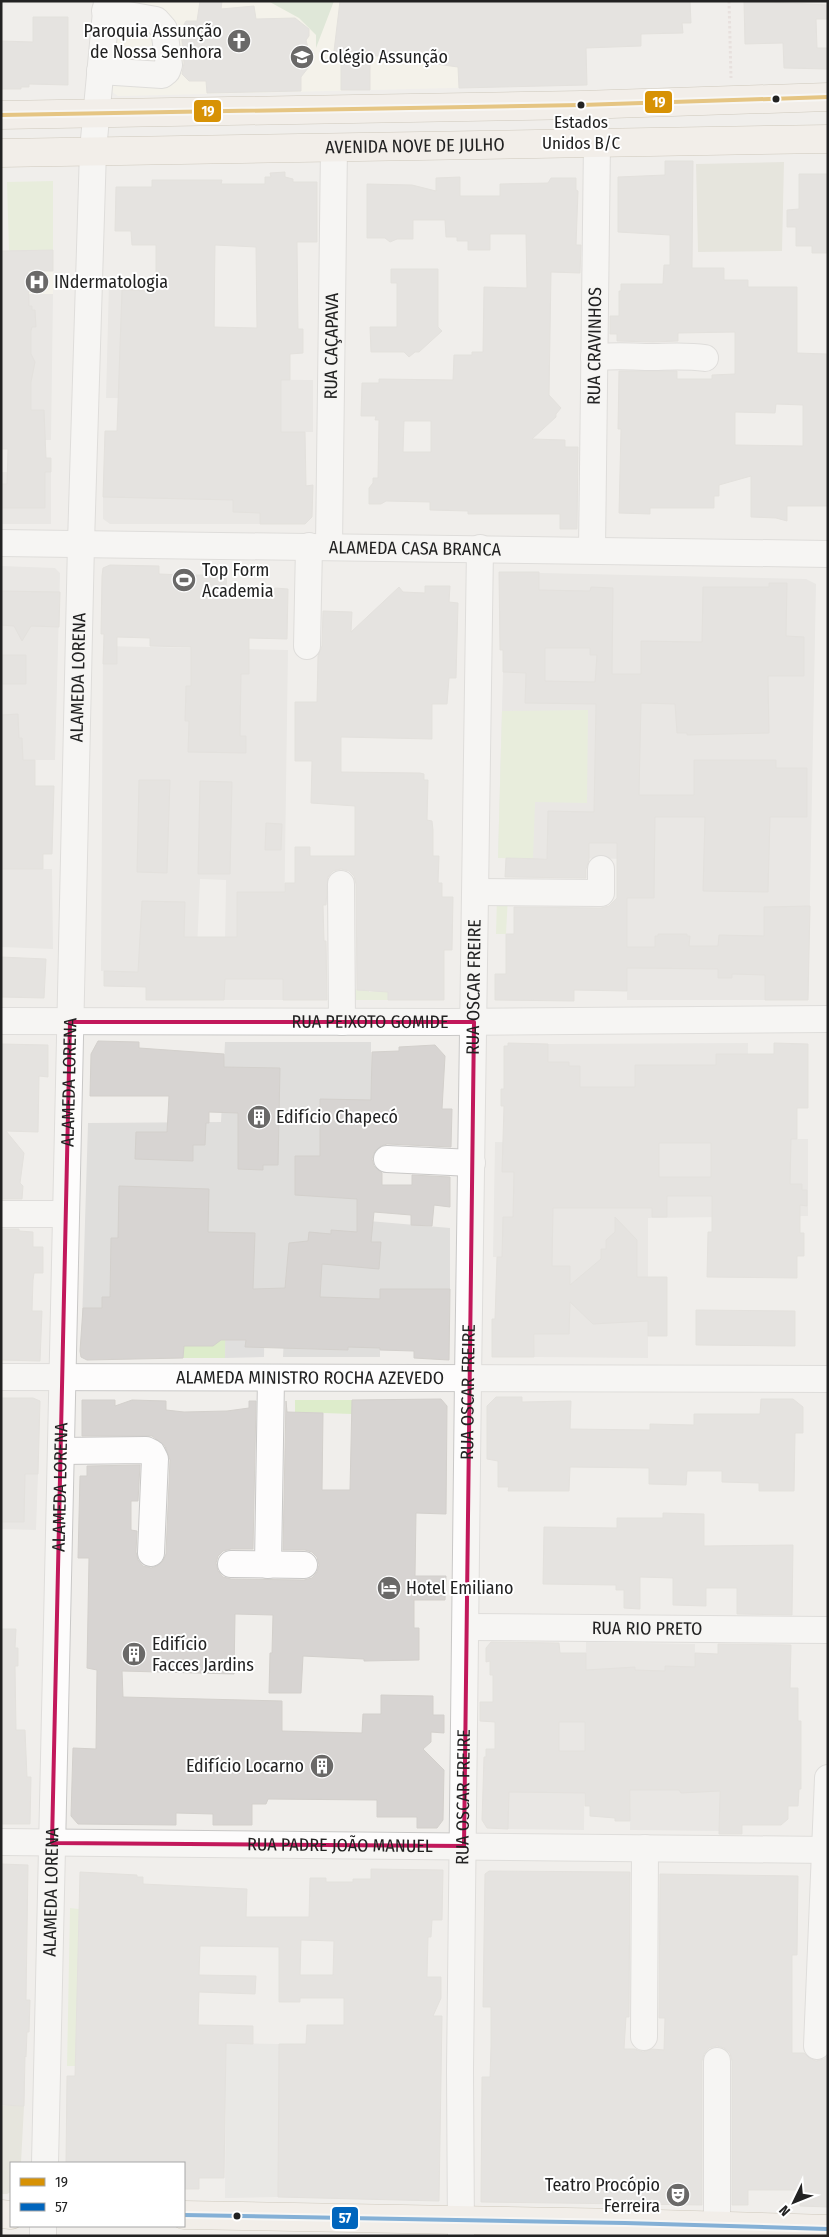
<svg xmlns="http://www.w3.org/2000/svg" width="829" height="2237" font-family="'Fira Sans Condensed',sans-serif">
  <style>
    .residential { fill: #dfdedc }
    .education { fill: #f8f7e8 }
    .construction { fill: #d9d9cd }
    .grass { fill: #ddeccb }
    .forest { fill: #cbdec1 }
    .parking { fill: #e0dfde }
    .building { fill: #d7d4d2; stroke: #d3d0cc; fill-rule: evenodd }
    .lines { fill: none; stroke-linecap: round; stroke-linejoin: round }
    .minor-casing { stroke: #c9c8c7; stroke-width: 28 }
    .major-casing { stroke: #a79c86; stroke-width: 29 }
    .path { stroke: #dccecd; stroke-width: 3; stroke-dasharray: 2.5 2.5; stroke-linecap: butt }
    .minor { stroke: #fdfcfc; stroke-width: 26 }
    .major { stroke: #f3ede7; stroke-width: 28 }
    .bus-1-casing { stroke: #fff; stroke-width: 8 }
    .bus-2-casing { stroke: #fff; stroke-width: 8 }
    .bus-1 { stroke: #d79205; stroke-width: 4 }
    .bus-2 { stroke: #0065bd; stroke-width: 4 }
    .marked { fill: none; stroke: #c2185b; stroke-width: 4; stroke-linejoin: round }
    .bus-dot { fill: #222; stroke: #fff; stroke-width: 2 }
    .labels { text-anchor: middle; stroke-width: 4; stroke-linejoin: round; paint-order: stroke }
    .bus-label { font-size: 17px; fill: #222; stroke: #fff }
    .poi-label { font-size: 18px; fill: #222; stroke: #fff; text-anchor: start }
    .street-label { font-size: 18px; fill: #222; stroke: #fff }
    .line-badge { stroke: #fff; stroke-width: 2 }
    .badge-label { font-size: 14px; text-anchor: middle; font-weight: bold; fill: #fff }
  </style>
  <rect width="100%" height="100%" fill="#f0eeeb"/>
  <path class="residential" d="M109 282H215L214 379 313 380V432H261L260 524H110L103 519V497L213 399 106 398Z
    M1 294H53L51 440H1Z
    M1 472H51V524H1Z
    M1 566 55 568 60 573 55 760H1Z
    M499 572 806 579 816 584 808 1000H627V898H654V859L498 858 503 672 545 673V627L500 626Z
    M103 646 288 650 283 1000H224L226 880 200 879 196 973 101 971Z
    M1 865 28 869H52L53 949 1 947Z
    M225 1042H371V1149L357 1199V1220L450 1228V1289H380V1357H283L284 1336 226 1289 225 1358H183L184 1289 82 1322 88 1123 221 1122Z
    M748 1043 747 1139H808V1216L648 1218V1358L534 1357 536 1258 493 1257 495 1142 549 1143 548 1044Z
    M1 1474H38L36 1530 1 1529Z
    M586 1642 695 1644 694 1745 720 1746 719 1831 630 1830 631 1744H585L584 1830 508 1829 509 1742 559 1722H585Z"/>
  <path class="education" d="M120 1H489L491 87 118 96 111 91 110 86Z
    M22 271H53V294H21Z"/>
  <path class="construction" d="M784 162 782 251 698 252 696 164Z
    M1 2106H24L21 2163H11V2192L7 2194H1Z"/>
  <path class="grass" d="M53 181V250L9 251 7 182Z
    M588 710 587 803 535 802 533 859 498 858 502 711Z
    M497 896H508L506 934H496Z
    M369 989V992L388 989V1000H348V990Z
    M218 1340H226L225 1358H183L184 1341 212 1346Z
    M295 1400H352V1414L295 1412Z
    M70 1908 79 1909 76 2066H67Z"/>
  <path class="forest" d="M268 1H334L316 48V35L299 18Z"/>
  <path class="parking" d="M226 1288H265L264 1357 225 1358Z
    M226 2043 279 2044 278 2197 225 2198Z"/>
  <path class="building" d="M200 1H222L221 9 254 6 256 19 295 18 309 29V36L306 40 308 48 306 47 311 64 301 77V91L207 93 206 81H189L182 74 184 63 181 30 186 21H197Z
    M340 1H690L691 23H682L683 33 641 34V46L586 48 587 85 459 88 458 67 370 55V90H341V52L334 51Z
    M744 1 828 5V19H816L817 48H828V69L784 68 783 43 745 44Z
    M33 17H68V85L29 84V87H21V89H1V41L33 42Z
    M665 161H693L692 268H724V280H748V287H797V353L827 354 828 506H787V521L776 518 751 517V476L719 485V496H714V508H650V514L619 513 621 429H618L619 371H677V379H712V375L735 374V332L678 333V341L653 342 617 341V334H610V316H619V291H621V284H663L664 265H670V235L618 232V177L665 175ZM776 404 803 405V446L735 445V412L775 413Z
    M285 172V177L293 179V182H317V242H297L298 329H303V353L290 354V380H281V432H305L306 486 313 485 312 517 305 524H260V513L233 512V500L103 497 105 431H117L122 290 156 291V245H132L131 231H115L116 187H152V180H222L221 184H265V177H271L270 173ZM215 245 256 247 257 328 214 327Z
    M799 174H828L827 253H812V246H796V227H787V210L799 209Z
    M460 177V196H500V184L548 183 551 178H576V190L578 191 576 245H581L580 273 551 272 549 395 561 408 556 414V417L532 439 565 440V447H578L577 529H560V514H468V511L430 510V502L386 501 381 504H369V488L373 483V478H378L379 420H375L376 416H361L362 383H379V379L453 380 454 355H472V352H483L484 287 527 288 526 234H490V250H468V241H457V237H446L445 220H413V239H397L390 242 385 238H367V184L412 185 436 191V178ZM404 421H431V452H403Z
    M53 250V271H28L29 306H32V310H35L36 327H32L31 331V354L35 362 31 382V410H44L46 458H51V472H45V508H1V484H7L8 449H1V251Z
    M391 269H438V327L442 331 419 352H415L409 357 404 352H371L370 327H397V283H391Z
    M110 565 159 566V574L185 575H208V567H227L226 590 274 591 275 588 288 589 287 639 249 638V674H241L240 736H246V753L188 752 189 721H185L186 686H191V647L150 646V638L117 637V664H103L104 634H101L102 576 103 568Z
    M499 572H539V590L590 591 591 587 613 588 612 674H641V641L702 642 703 587H769V583H787L786 636 804 637V676H768L769 733 687 735V733H677L675 704 641 703 639 795H694V760H776V768H807V817H770L768 892 703 891 705 817H655L654 898H627V947H655V936H658V934H687V936H690L689 946H718L719 935 764 936V907L810 906 808 1000H765V975L732 974V978H718V969L627 968V991L574 990V1001L495 1000V974H506V934H514V907L601 908 609 906 617 898V843H589V860L586 869V878L505 877 506 858 547 859 548 811 594 812 596 704 525 703 526 673 503 672V650H500ZM545 648H590V655H597L595 682 545 681Z
    M425 586H450L449 602 458 603 456 678H449L447 704H432V739L341 737V772L420 773 424 774V780H428L427 820 432 821 433 830V856H439L438 883H442V897H453L452 950H444V1000H388V992L357 990 356 884 354 876 349 871 341 869 333 871 328 877 326 905H323L324 941H326L327 1000H283V979H225L224 1000H146V987L104 986V971L138 972 142 901 185 902 184 937H237V892H285V883H295V847H310V856H355V806L311 803 312 761H295V702H317L318 656 322 646 323 611 352 612 351 632 399 587 403 592 425 593Z
    M1 591 60 592 59 627 31 626 22 641 14 626 1 625Z
    M1 655H26V684H1Z
    M18 714 19 738H22L23 760H35V786H54L52 854H43V869H1V715Z
    M139 780H170L167 873 137 872Z
    M200 781 232 782 230 874H198Z
    M266 823 282 824 281 850H265Z
    M1 957 46 959 44 998 1 997Z
    M98 1041 139 1042V1048L224 1054V1067L280 1068 278 1165H263V1170L238 1169V1113L209 1112V1123H206L205 1145H193V1161L135 1159 136 1132H167L169 1096H90L91 1054Z
    M508 1043 548 1044V1062H569V1066H580V1087H635V1065H716V1054H774V1043L808 1044V1108H797V1139H791L790 1184H802V1190H807V1206L800 1205V1233H804V1256H797V1278L707 1277 708 1232H712V1196H667V1217H652V1208H553L552 1266H570V1285L601 1259V1249H606V1240L615 1232V1217L637 1240V1277H667V1336H648V1321L593 1324 570 1302 569 1334H534V1357H492V1319H495L497 1257H502L503 1217H513L514 1172H502L504 1106H501V1089H504V1046H508ZM659 1143H711V1177H659Z
    M1 1044 48 1045V1077L39 1076 38 1132 6 1131 24 1153 20 1183 23 1186 22 1199H1Z
    M435 1045 445 1056 442 1109H452L451 1147 387 1144 381 1146 375 1151 372 1159 374 1166 382 1173V1185H412V1175L450 1177V1207L434 1205 432 1226 411 1225V1215L374 1212 371 1242H381L379 1269 322 1264 320 1297 380 1299V1289H450L449 1360 414 1358V1351L380 1350V1348L348 1347V1350L245 1347 246 1340H221L213 1346H184L183 1358 87 1360 81 1357 80 1351 83 1308H102V1297H110L111 1238H118L119 1186 209 1189 208 1232 255 1233 253 1289 285 1288 289 1243 308 1241 309 1232 331 1234V1230L357 1232V1199L295 1195V1156H320V1099L371 1100 372 1052 399 1051V1047Z
    M1 1229H19V1231L33 1232V1247H43V1273H34L33 1280 32 1311H42L40 1361 1 1360Z
    M696 1310 795 1311V1346L696 1345Z
    M496 1397H522V1402L571 1401 570 1429 650 1430V1424L694 1425V1414H760L761 1399H793L803 1407V1433H795L794 1491H759V1483L722 1482V1471H687L686 1485 649 1484V1468L570 1467 569 1491H508L509 1487H498V1461L487 1459V1406Z
    M1 1398H33L40 1401 38 1474H25L24 1522H1Z
    M441 1399 447 1406 446 1514 416 1513 415 1576H446L445 1600H414V1628H419V1660L364 1661V1659L303 1656 301 1693H269L270 1653H272L273 1615 235 1614 234 1674 122 1671 123 1697 282 1701V1731L362 1733 363 1714H381V1695L433 1696V1715H444V1733L431 1732V1742L423 1749 444 1770 443 1820 437 1828H417V1817H377V1800L268 1799 266 1804H252V1825H213V1814L176 1813V1825L78 1824 71 1816 73 1748 96 1749 97 1670 87 1668 89 1558H78L80 1476H87V1466L140 1465 138 1501H131V1530L137 1531 136 1552 138 1560 143 1566 151 1568 157 1566 163 1561 166 1554 170 1460 165 1446 152 1436H82V1400H115V1406L132 1400 166 1401V1410L184 1412 227 1411 249 1408V1401H256L253 1549H231L223 1551 218 1556 216 1563 218 1571 223 1577 231 1579 304 1580 312 1578 317 1572 319 1565 317 1557 312 1552 305 1550H283L286 1401 287 1412 323 1413 322 1490H350L352 1400Z
    M663 1513 704 1514V1546L793 1545 792 1615 737 1614V1588H706V1606L673 1605V1578L640 1577V1609L624 1608V1590H616V1585L543 1584 544 1527 617 1528V1518H663Z
    M1 1629H16L15 1648H18V1666H15L16 1730H25L27 1777H31L30 1824H1Z
    M491 1642 559 1643 560 1653H586V1670L635 1667V1670L665 1671V1666L695 1667V1653L718 1654V1644L791 1645 790 1688H798V1721H801V1789H799L798 1806H788V1819L781 1825H742V1834H719L720 1791 681 1793 679 1790H630V1821H615V1818L590 1816V1806H585V1793L509 1792 508 1829 487 1828 482 1820 484 1757H486V1749H495V1722L480 1721V1702H493V1675H490V1661L486 1662V1648ZM559 1722H585V1751H559Z
    M1 1864 28 1865 26 2000H30L29 2032H27L26 2057 25 2056 24 2106 1 2105Z
    M371 1869 443 1870 442 1920H432L431 1937H428L427 1977H441V1998L433 2016H442L439 2201 278 2197 279 2044H306L307 2025H344V1998H300V2002H279V1947L200 1946 199 1975 256 1976 255 1994 199 1992 198 2025 253 2026V2044L226 2043 224 2178H199V2189H184V2163H66L67 2076H75L80 1872 137 1875V1877H143V1884L247 1889 246 1917H309L310 1878H326V1882H353V1879H371ZM301 1940 334 1941 333 1975H300Z
    M489 1871 630 1872 629 2017H626L624 2049H635L643 2052 652 2049 664 2050 665 2018H659L660 1874 798 1876 797 1955H792V2053H804L809 2058 816 2061 824 2059 828 2056V2207L800 2206V2190H748V2205H732V2061L730 2053 724 2048 717 2046 709 2048 704 2054 702 2061V2205L481 2202 482 2077H490L491 2047V2007H483L485 1874Z"/>
  <g class="lines">
    <g class="minor-casing">
      <g id="minor">
        <path d="M100 71 162 75 167 71 169 65 164 29 156 20 105 11"/>
        <path d="M594 357C612 356 628 356 646 357 666 357 685 355 705 358"/>
        <path id="s1" d="M1 543 828 554"/>
        <path id="s2" d="M329 546 334 147"/>
        <path id="s3" d="M592 550 597 142"/>
        <path d="M307 646 309 546"/>
        <path d="M341 884 342 1022"/>
        <path d="M476 892 601 893V869"/>
        <path id="s4" d="M1 1021 447 1022 828 1019"/>
        <path d="M387 1159 472 1163"/>
        <path d="M1 1214H66"/>
        <path id="s5" d="M1 1377 828 1379"/>
        <path d="M61 1451 146 1450 152 1453 155 1459 151 1553"/>
        <path d="M231 1564 304 1565"/>
        <path d="M268 1565 271 1378"/>
        <path id="s6" d="M466 1627 828 1630"/>
        <path id="s7" d="M1 1842 828 1850"/>
        <path d="M644 2037 645 1848"/>
        <path d="M817 2046 828 1778"/>
        <path d="M717 2061V2225"/>
        <path id="s8" d="M45 2163 81 543 93 150 107 1"/>
        <path d="M43 2236V2226"/>
        <path id="s9" d="M461 2236 460 2070 468 1379 480 548"/>
      </g>
    </g>
    <g class="major-casing">
      <g id="major">
        <path d="M1 115 581 105 828 97"/>
        <path id="s10" d="M1 153 828 139"/>
        <path d="M1 2214 11 2215"/>
        <path d="M184 2215 625 2223 828 2229"/>
      </g>
    </g>
    <path class="path" d="M729 1 731 78"/>
    <use href="#minor" class="minor"/>
    <use href="#major" class="major"/>
    <g class="bus-1-casing">
      <path id="bus-1" d="M1 115 581 105 828 97"/>
    </g>
    <g class="bus-2-casing">
      <path id="bus-2" d="M184 2215 625 2223 828 2229"/>
    </g>
    <use href="#bus-1" class="bus-1"/>
    <use href="#bus-2" class="bus-2"/>
  </g>
  <path d="M0 0H829V2237H0ZM70 1022H474L464 1846 52 1843Z" fill="#f0eeeb" fill-opacity=".55" fill-rule="evenodd"/>
  <path class="marked" d="M70 1022H474L464 1846 52 1843Z"/>
  <defs>
    <g id="church-disc" transform="scale(1.25)"><circle r="9.5" fill="#6a6968" stroke="#fff"/><path d="M-1.2-6h2.4v3.5h3.3v2.4h-3.3V6h-2.4V-.1h-3.3v-2.4h3.3Z" fill="#fff"/></g>
    <g id="school-disc" transform="scale(1.25)"><circle r="9.5" fill="#6a6968" stroke="#fff"/><path d="M0-5L7-2L0 1L-7-2ZM-4 1L0 2.5L4 1V4Q0 6-4 4Z" fill="#fff"/></g>
    <g id="hospital-disc" transform="scale(1.25)"><circle r="9.5" fill="#6a6968" stroke="#fff"/><path d="M-5-5h3v3.5h4V-5h3V5h-3V1.5h-4V5h-3Z" fill="#fff"/></g>
    <g id="stadium-disc" transform="scale(1.25)"><circle r="9.5" fill="#6a6968" stroke="#fff"/><path d="M0-5a6.5 5 0 1 0 0 10a6.5 5 0 1 0 0-10ZM-3.5-1.8h7v3.6h-7Z" fill="#fff"/></g>
    <g id="building-disc" transform="scale(1.25)"><circle r="9.5" fill="#6a6968" stroke="#fff"/><path d="M-4-6H4V6H1V3H-1V6H-4ZM-2.5-4.3h1.7v1.8h-1.7ZM.8-4.3h1.7v1.8H.8ZM-2.5-1h1.7V.8h-1.7ZM.8-1h1.7V.8H.8Z" fill="#fff"/></g>
    <g id="hotel-disc" transform="scale(1.25)"><circle r="9.5" fill="#6a6968" stroke="#fff"/><path d="M-6-4.5h1.5V1H6V5H4.5V3h-9V5H-6ZM-4 0a1.8 1.8 0 1 1 3.6 0ZM.5 0V-2.5h3Q6-2.5 6 0Z" fill="#fff"/></g>
    <g id="theatre-disc" transform="scale(1.25)"><circle r="9.5" fill="#6a6968" stroke="#fff"/><path d="M-5-5.5Q0-4 5-5.5V0Q5 5 0 6Q-5 5-5 0ZM-3.3-2.5H-1v1.5H-3.3ZM1-2.5H3.3v1.5H1ZM-2.8 1Q0 5.5 2.8 1Z" fill="#fff"/></g>
  </defs>
  <g fill-rule="evenodd">
    <use href="#church-disc" x="239" y="41"/>
    <use href="#school-disc" x="302" y="57"/>
    <use href="#hospital-disc" x="37" y="282"/>
    <use href="#stadium-disc" x="184" y="580"/>
    <use href="#building-disc" x="259" y="1117"/>
    <use href="#hotel-disc" x="389" y="1588"/>
    <use href="#building-disc" x="134" y="1654"/>
    <use href="#building-disc" x="322" y="1766"/>
    <use href="#theatre-disc" x="678" y="2195"/>
  </g>
  <g class="bus-dot">
    <circle cx="776" cy="99" r="4.5"/>
    <circle cx="581" cy="105" r="4.5"/>
    <circle cx="237" cy="2216" r="4.5"/>
  </g>
  <g class="labels">
    <g class="bus-label">
      <text x="581" y="128">Estados<tspan x="581" dy="21">Unidos B/C</tspan></text>
    </g>
    <g class="poi-label">
      <text x="222" y="37" text-anchor="end">Paroquia Assunção<tspan x="222" dy="21">de Nossa Senhora</tspan></text>
      <text x="320" y="63">Colégio Assunção</text>
      <text x="54" y="288">INdermatologia</text>
      <text x="202" y="576">Top Form<tspan x="202" dy="21">Academia</tspan></text>
      <text x="276" y="1123">Edifício Chapecó</text>
      <text x="406" y="1594">Hotel Emiliano</text>
      <text x="152" y="1650">Edifício<tspan x="152" dy="21">Facces Jardins</tspan></text>
      <text x="304" y="1772" text-anchor="end">Edifício Locarno</text>
      <text x="660" y="2191" text-anchor="end">Teatro Procópio<tspan x="660" dy="21">Ferreira</tspan></text>
    </g>
    <g class="street-label">
      <text dy="6" stroke="none"><textPath href="#s10" startOffset="414">AVENIDA NOVE DE JULHO</textPath></text>
      <text dy="6" stroke="none"><textPath href="#s2" startOffset="200">RUA CAÇAPAVA</textPath></text>
      <text dy="6" stroke="none"><textPath href="#s3" startOffset="204">RUA CRAVINHOS</textPath></text>
      <text dy="6" stroke="none"><textPath href="#s1" startOffset="414">ALAMEDA CASA BRANCA</textPath></text>
      <text dy="6" stroke="none"><textPath href="#s8" startOffset="1486">ALAMEDA LORENA</textPath></text>
      <text dy="6" stroke="none"><textPath href="#s9" startOffset="1249">RUA OSCAR FREIRE</textPath></text>
      <text dy="6" stroke="none"><textPath href="#s4" startOffset="369">RUA PEIXOTO GOMIDE</textPath></text>
      <text dy="6" stroke="none"><textPath href="#s8" startOffset="1081">ALAMEDA LORENA</textPath></text>
      <text dy="6" stroke="none"><textPath href="#s5" startOffset="309">ALAMEDA MINISTRO ROCHA AZEVEDO</textPath></text>
      <text dy="6" stroke="none"><textPath href="#s9" startOffset="844">RUA OSCAR FREIRE</textPath></text>
      <text dy="6" stroke="none"><textPath href="#s8" startOffset="676">ALAMEDA LORENA</textPath></text>
      <text dy="6" stroke="none"><textPath href="#s6" startOffset="181">RUA RIO PRETO</textPath></text>
      <text dy="6" stroke="none"><textPath href="#s9" startOffset="439">RUA OSCAR FREIRE</textPath></text>
      <text dy="6" stroke="none"><textPath href="#s7" startOffset="339">RUA PADRE JOÃO MANUEL</textPath></text>
      <text dy="6" stroke="none"><textPath href="#s8" startOffset="271">ALAMEDA LORENA</textPath></text>
    </g>
  </g>
  <g class="line-badge">
    <rect x="644" y="90" width="29" height="24" rx="5" fill="#d79205"/>
    <rect x="193" y="99" width="29" height="24" rx="5" fill="#d79205"/>
    <rect x="331" y="2206" width="28" height="24" rx="5" fill="#0065bd"/>
  </g>
  <g class="badge-label">
    <text x="659" y="107">19</text>
    <text x="208" y="116">19</text>
    <text x="345" y="2223">57</text>
  </g>
  <rect width="829" height="2237" fill="none" stroke="#222222" stroke-width="5"/>
  <rect x="10" y="2162" width="175" height="65" fill="#ffffff" stroke="#a7a7a7"/>
  <rect x="20" y="2178" width="25" height="8" fill="#d79205" stroke="#a7a7a7"/>
  <text x="55" y="2187" font-size="15" fill="#222222">19</text>
  <rect x="20" y="2203" width="25" height="8" fill="#0065bd" stroke="#a7a7a7"/>
  <text x="55" y="2212" font-size="15" fill="#222222">57</text>
  <g transform="translate(794 2202) rotate(227)" stroke="#ffffff" stroke-width="4" paint-order="stroke">
  <path d="M0-4L9 19L0 12L-9 19Z" fill="#222222"/>
  <text y="-8" font-size="14" font-weight="bold" text-anchor="middle" fill="#222222">N</text>
  </g>
</svg>
